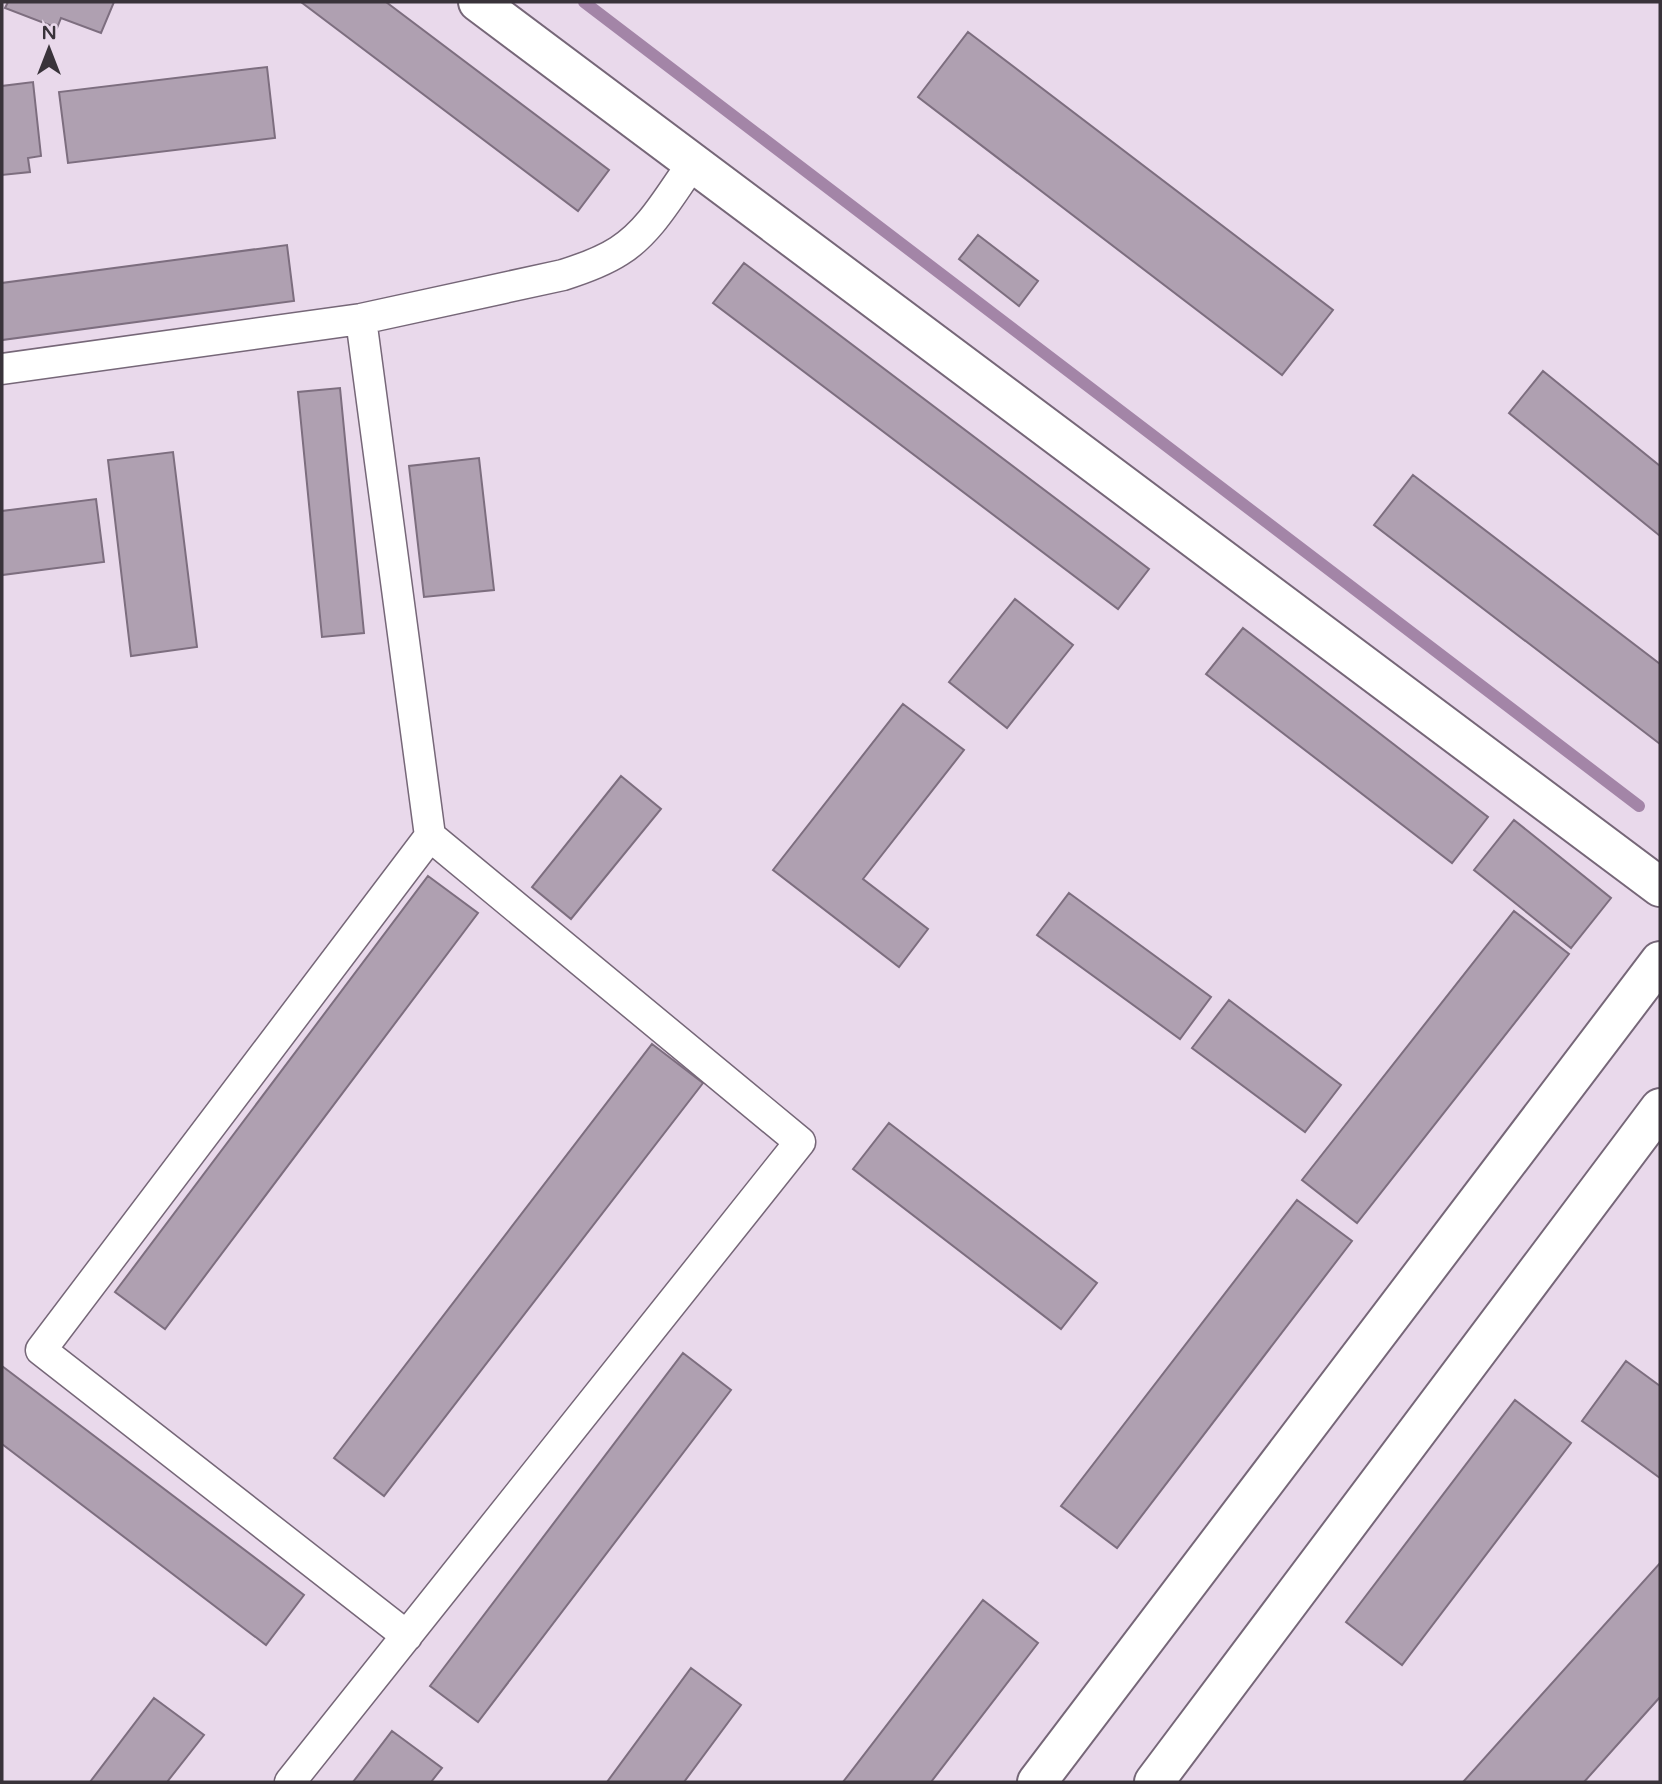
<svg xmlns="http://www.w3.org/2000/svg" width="1662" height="1784" font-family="'Varela Round',sans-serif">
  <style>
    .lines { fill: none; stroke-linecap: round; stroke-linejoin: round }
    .stream { stroke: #a385a7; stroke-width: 12 }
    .building { fill: #afa0b1; stroke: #7d6e7f; stroke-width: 2 }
    .street-casing { stroke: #766778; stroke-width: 33 }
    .secondary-casing { stroke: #766778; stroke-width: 42 }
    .street { stroke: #fff; stroke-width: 30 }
    .secondary { stroke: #fff; stroke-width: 38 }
  </style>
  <rect width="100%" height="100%" fill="#e9d9eb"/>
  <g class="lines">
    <path class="stream" d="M584 2 1639 806"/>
  </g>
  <path class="building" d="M8 2H114L101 33 61 18 57 28 5 8Z
    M301 2H386L609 170 578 211Z
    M968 32 1333 310 1282 375 918 97Z
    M267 67 275 138 68 163 59 92Z
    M33 82 41 156 28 158 30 172 2 175V86Z
    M978 235 1038 281 1019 306 959 259Z
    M287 245 294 301 2 340V283Z
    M744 263 1149 569 1118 609 713 303Z
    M1543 371 1660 466V536L1509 413Z
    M340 388 364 633 322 637 298 392Z
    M173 452 197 647 131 656 108 460Z
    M479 458 494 590 424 597 409 466Z
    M1413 475 1660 664V744L1374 525Z
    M96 499 104 562 2 575V511Z
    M1015 599 1073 645 1007 728 949 682Z
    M1243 628 1488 817 1452 863 1206 674Z
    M903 704 964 750 863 879 928 929 899 967 773 870Z
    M621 776 661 809 571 919 532 887Z
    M1514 820 1611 898 1571 948 1474 870Z
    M428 876 478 913 165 1329 115 1292Z
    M1069 893 1211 997 1180 1039 1037 935Z
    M1514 911 1569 954 1357 1223 1302 1180Z
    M1229 1000 1341 1085 1305 1132 1192 1048Z
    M652 1044 703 1083 384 1496 334 1458Z
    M889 1123 1097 1283 1061 1329 853 1169Z
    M1297 1200 1352 1241 1117 1548 1061 1506Z
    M683 1353 731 1390 478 1722 430 1686Z
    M1626 1361 1660 1386V1478L1582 1421Z
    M2 1366 304 1595 266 1645 2 1444Z
    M1515 1400 1571 1443 1402 1665 1346 1622Z
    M1660 1563V1697L1584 1782H1463Z
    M983 1600 1038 1643 931 1782H843Z
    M691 1668 741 1705 684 1782H607Z
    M154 1698 204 1735 167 1782H90Z
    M392 1731 442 1768 431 1782H353Z"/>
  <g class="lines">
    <g class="street-casing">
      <path id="street" d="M2 369 361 319 563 275C582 269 602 262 619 251 651 231 671 193 693 163
        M407 1636 41 1350 430 836
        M290 1782 800 1142 430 836 361 319"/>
    </g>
    <g class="secondary-casing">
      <path id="secondary" d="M478 2 1660 887
        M1037 1782 1660 961
        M1154 1782 1660 1108"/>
    </g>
    <use href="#street" class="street"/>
    <use href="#secondary" class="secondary"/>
  </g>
  <rect width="1662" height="1784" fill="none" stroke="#39333a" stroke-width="7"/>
  <g transform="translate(49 49)" stroke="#e9d9eb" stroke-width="5" paint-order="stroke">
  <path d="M0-5L12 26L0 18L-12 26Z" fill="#39333a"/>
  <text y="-10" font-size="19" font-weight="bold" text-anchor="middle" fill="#39333a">N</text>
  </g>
</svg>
